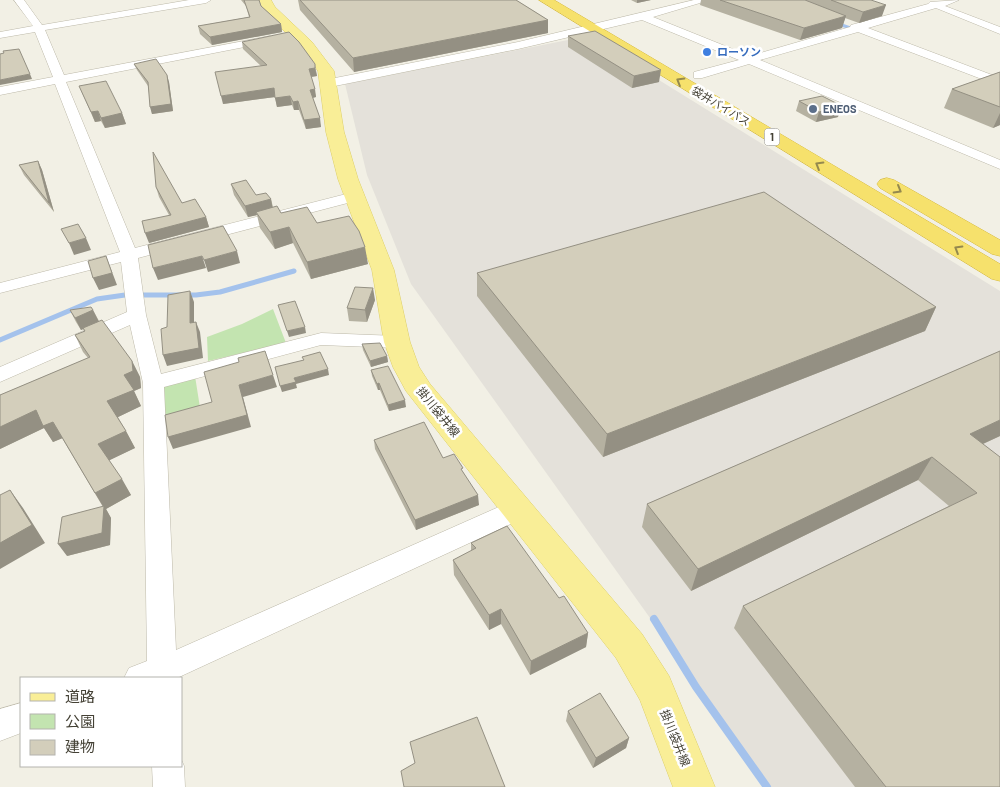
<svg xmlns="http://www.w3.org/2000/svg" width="1000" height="787" font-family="Barlow,'Noto Sans JP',sans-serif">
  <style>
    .industrial { fill: #e4e1da }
    .green { fill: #c3e4b0 }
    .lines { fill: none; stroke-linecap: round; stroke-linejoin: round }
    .stream-far2 { stroke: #a4c2ec; stroke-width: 3 }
    .stream-far1 { stroke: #a4c2ec; stroke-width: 5 }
    .stream { stroke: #a4c2ec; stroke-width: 8 }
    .minor-casing { stroke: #bdb9a9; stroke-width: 1 }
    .major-casing { stroke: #ddcf68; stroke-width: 1 }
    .highway-casing { stroke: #d5b83c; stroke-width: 1 }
    .minor { fill: #fff; fill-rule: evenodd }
    .major { fill: #f9ee97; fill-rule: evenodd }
    .highway { fill: #f6e16c; fill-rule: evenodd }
    .wall { fill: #b5b1a1 }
    .shaded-wall { fill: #949083 }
    .building { fill: #d3cebb; stroke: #949083 }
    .oneway { stroke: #94894e }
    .shop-dot { fill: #3f7fe0; stroke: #fff; stroke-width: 2 }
    .service-dot { fill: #5c6f8a; stroke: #fff; stroke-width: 2 }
    .labels { text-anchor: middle; stroke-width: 5; stroke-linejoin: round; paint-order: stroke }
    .far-shop-label { font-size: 11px; font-weight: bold; fill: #366cbe; stroke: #fff; text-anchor: start }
    .far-street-label { font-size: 11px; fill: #444135; stroke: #fff }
    .far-service-label { font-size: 11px; font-weight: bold; fill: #4e5e75; stroke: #fff; text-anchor: start }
    .shield { fill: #fff; stroke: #7c7a72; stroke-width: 1 }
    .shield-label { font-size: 11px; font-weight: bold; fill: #444135 }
    .street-label { font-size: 12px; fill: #444135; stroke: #fff }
  </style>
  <rect width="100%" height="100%" fill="#f2f0e5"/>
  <path class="industrial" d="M591 38 1000 291V787H771L411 284 367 175 345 84 573 39Z"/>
  <path class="green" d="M273 309 286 343 208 361 207 337 242 324Z
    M195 376 201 414 164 423 159 385Z"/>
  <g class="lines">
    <path class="stream-far2" d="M836 23 856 30"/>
    <path class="stream-far1" d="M0 340 97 299 125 295H196L220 292 294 271"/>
    <path class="stream" d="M654 619 696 687 767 787"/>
    <g class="minor-casing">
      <path id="minor" d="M14 0H24L42 25 189 0H211L206 3 45 30 64 75 270 36 275 39 270 42 66 82 135 248 354 192 362 197 359 200 138 258 146 315 161 374 321 333 397 336 404 338 407 342 404 346 397 348 321 345 164 387 176 650 510 502 519 499 528 502 531 509 528 516 177 678H124L129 668 147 661 143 383 130 325 0 382V367L127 312 121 262 0 293V283L120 252 55 84 0 95V87L53 77 35 32 0 38V32L33 26Z
        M694 0H710L653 17 750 56 850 27 851 25 928 4 930 2 959 0 945 6 1000 27V34L936 8 868 28 1000 78V86L858 32 760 60 1000 160V169L749 64 702 78H694V72L739 60 642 20 518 49 330 87 324 83 330 79 518 42Z
        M21 703V733L0 741V709Z
        M181 759 184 766 185 787H153L152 766H181Z"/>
    </g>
    <g class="major-casing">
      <path id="major" d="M259 0H271L275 7 312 42 334 71 344 132 358 179 394 270 410 342 419 367 430 384 642 634 669 676 715 787H673L640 700 616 658 406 391 393 367 384 342 372 270 338 179 326 132 318 71 302 48 264 12Z"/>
    </g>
    <g class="highway-casing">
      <path id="highway" d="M539 0H554L1000 264V281L992 279Z
        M887 178 894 180 1000 240V256L992 254 880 188 877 184 880 180Z"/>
    </g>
    <use href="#minor" class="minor"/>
    <use href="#major" class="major"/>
    <use href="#highway" class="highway"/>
  </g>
  <path class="wall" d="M241 0H259L261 6 281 24 282 32 212 45 200 34 198 26 249 17 246 6Z
    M298 0H516L548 20V33L354 72 300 10Z
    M631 0H651L637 3Z
    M701 0H871L882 16 859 23 845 18 842 28 800 40 700 5Z
    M568 36 659 82 632 88 568 47Z
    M242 42 315 64 317 76 311 77 316 97 313 98 321 127 306 129 299 110H294L292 105 277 107 275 97 223 104 261 66 243 49Z
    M134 64 169 82 173 111 152 114 148 86 137 70Z
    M1000 72V125L993 128 944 108 952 89Z
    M79 86 122 113 126 124 105 128 101 121 95 122Z
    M799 101 838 117 816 122 796 111Z
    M38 161 42 170 54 212 24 175 19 165Z
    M231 184 256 195 271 199 273 207 281 213 317 223 368 264 311 279 293 243 275 249 260 228 257 215 248 217 234 195Z
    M156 187 206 217 209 227 149 243 169 215 159 197Z
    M477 273 936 307 925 331 603 457 477 296Z
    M375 300 367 322 349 321 347 308Z
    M70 310H93L99 321 132 361 140 377 141 388 134 391 141 406 118 417 135 448 109 460 131 495 106 509 111 518 110 545 67 556 103 507 62 438 53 442 44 428 0 449V395L88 358 83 352 75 335 85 331 83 329 81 330 76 322Z
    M362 344 387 356 388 362 371 367 363 350Z
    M1000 351V436L983 444 1000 787H855L734 628 743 606 949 506 918 480 691 591 642 527 647 504Z
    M371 370 406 407 389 411 380 390H378L372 376Z
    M374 440 443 458 463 472 479 505 416 530 375 449Z
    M471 543 559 598 588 633 586 647 530 675 501 624 489 630 454 575 453 560 471 551Z
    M568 711 629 738 626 748 593 768 566 721Z"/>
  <path class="shaded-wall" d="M637 0H651L637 3Z
    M886 5 882 16 859 23 863 12Z
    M846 16 842 28 800 40 804 28Z
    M548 20V33L354 72 353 58Z
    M281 24 282 32 212 45 210 37Z
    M315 68 317 76 310 77 309 69Z
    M661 70 659 82 632 88 634 76Z
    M30 74 32 79 0 85V80Z
    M167 75 169 82 173 111 152 114 150 107Z
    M274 88 275 97 223 104 221 96Z
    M315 89 316 97 311 98 310 90Z
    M290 96 292 105 277 107 275 98Z
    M298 101 299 110H294L293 102Z
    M842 106 838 117 816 122 819 112Z
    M98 111 101 121 95 122 91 112Z
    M122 113 126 124 105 128 101 118Z
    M1000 113V125L993 128Z
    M320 118 321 127 306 129 304 120Z
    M38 161 42 170 54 212 49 203Z
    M271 199 273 211 256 212 257 215 248 217 245 206Z
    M206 217 209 227 149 243 145 233Z
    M289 227 293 243 275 249 270 232Z
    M86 238 91 250 74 255 69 243Z
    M365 247 368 264 311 279 307 262Z
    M237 251 240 263 208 272 204 260Z
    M106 256 117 285 99 290 93 278Z
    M202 256 206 268 158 280 153 268Z
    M373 288 375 300 367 322 365 310Z
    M190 291 194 302V333L190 323Z
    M936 307 925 331 603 457 607 434Z
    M93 310 99 322 81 330 75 318Z
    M196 322 200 332 203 358 167 366 163 355Z
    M305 327 306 333 289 337 287 331Z
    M387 356 388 362 371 367 370 361Z
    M132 361 140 377 141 388 134 391 141 406 116 418 107 401Z
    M328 369 329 375 296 384 297 388 282 392 280 386 294 378Z
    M273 375 277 387 243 397 251 427 173 449 168 437 239 385Z
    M379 383 380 390H378L377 384Z
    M405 400 406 407 389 411 388 405Z
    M36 410 53 422 63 438 53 442 44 428 0 449V427Z
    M1000 420V436L954 457 970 434Z
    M126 431 135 448 108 461 98 444Z
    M932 457 918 480 691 591 698 569Z
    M122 479 131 495 106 509 111 518 110 545 67 556 58 544 104 508 95 493Z
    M10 490 23 508 45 543 0 569V543Z
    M478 495 479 505 416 530 415 520Z
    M501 609V624L489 630V615Z
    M588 633 586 647 530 675 531 661Z
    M629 738 626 748 593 768 596 758Z"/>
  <path class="building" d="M244 0H259L261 6 281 24 210 37 198 26 250 17Z
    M300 0H516L548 20 353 58Z
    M720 0H805L846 16 804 28Z
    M831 0H871L886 5 863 12Z
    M595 31 661 70 634 76 568 36Z
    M289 32 299 42 315 64V68L309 69 315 89 310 90 320 118 304 120 298 101 293 102 290 96 275 98 274 88 221 96 215 72 267 65 242 42Z
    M19 49 30 74 0 80V54L4 53 3 51Z
    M156 59 167 75 171 104 150 107 148 82 134 64Z
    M1000 72V107L952 89Z
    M106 81 122 113 101 118 98 111 91 112 79 86Z
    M822 96 842 106 819 112 799 101Z
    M153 152 182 203 195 199 206 217 145 233 142 221 171 215 156 187Z
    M38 161 49 203 19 165Z
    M246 180 256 195 266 193 271 199 245 206 231 184Z
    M764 192 936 307 607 434 477 273Z
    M277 206 281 213 307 207 317 223 349 216 359 231 365 247 307 262 289 227 270 232 256 212Z
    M78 224 86 238 69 243 61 229Z
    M223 226 237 251 204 260 202 256 153 268 148 245Z
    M106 256 112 273 93 278 88 261Z
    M355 287 373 288 365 310 347 308Z
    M190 291V323L196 322 199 348 163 355 161 329 167 327 168 295Z
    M295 301 305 327 287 331 278 305Z
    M91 307 93 310 75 318 70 310Z
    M102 320 132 361 133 371 124 375 134 390 107 401 126 431 98 444 122 479 95 493 53 422 43 426 36 410 0 427V395L90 357 75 335 85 331 83 328Z
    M380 343 387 356 370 361 362 344Z
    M265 351 273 375 239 385 247 415 168 437 165 415 212 402 204 372 239 362 238 358Z
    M1000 351V420L970 434 1000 457V787H886L743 606 977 493 932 457 698 569 647 504Z
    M320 352 328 369 294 378 296 382 280 386 275 367 304 360 302 357Z
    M388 366 405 400 388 405 379 383 377 384 371 370Z
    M424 422 443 458 454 454 463 468 461 469 478 495 415 520 374 440Z
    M10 490 32 525 0 543V495Z
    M104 506 102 533 58 544 62 517Z
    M507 526 559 598 564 596 588 633 531 661 501 609 489 615 453 560 476 548 471 543Z
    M600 693 629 738 596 758 568 711Z
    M477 717 505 787H404L401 771 415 763 410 742Z"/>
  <defs><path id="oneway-chevron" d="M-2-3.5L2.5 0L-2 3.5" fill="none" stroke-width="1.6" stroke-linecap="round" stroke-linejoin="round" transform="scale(1.25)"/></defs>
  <g class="oneway">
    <use href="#oneway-chevron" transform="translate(680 81) rotate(-149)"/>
    <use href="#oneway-chevron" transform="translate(819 165) rotate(-149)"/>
    <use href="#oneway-chevron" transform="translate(898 190) rotate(30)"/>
    <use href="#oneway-chevron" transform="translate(958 249) rotate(-149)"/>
  </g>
  <circle class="shop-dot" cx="707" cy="52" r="5"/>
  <circle class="service-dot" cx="813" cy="109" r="5"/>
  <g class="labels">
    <g class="far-shop-label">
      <text x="717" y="56">ローソン</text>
    </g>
    <g class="far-street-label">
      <text transform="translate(721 106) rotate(31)" y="4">袋井バイパス</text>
    </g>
    <g class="far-service-label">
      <text x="823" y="113">ENEOS</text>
    </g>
    <rect class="shield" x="764.5" y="128.5" width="15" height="17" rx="4"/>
    <g class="shield-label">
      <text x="772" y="141">1</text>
    </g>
    <g class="street-label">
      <text transform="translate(438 412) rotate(51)" y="4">掛川袋井線</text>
      <text transform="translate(675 738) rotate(68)" y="4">掛川袋井線</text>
    </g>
  </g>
  <rect x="20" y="677" width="162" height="90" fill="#ffffff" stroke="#b4b3ae"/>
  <rect x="30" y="693" width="25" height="8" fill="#f9ee97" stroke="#b4b3ae"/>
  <text x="65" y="702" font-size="15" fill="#444135">道路</text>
  <rect x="30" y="714" width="25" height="15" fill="#c3e4b0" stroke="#b4b3ae"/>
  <text x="65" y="727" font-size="15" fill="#444135">公園</text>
  <rect x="30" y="740" width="25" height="15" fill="#d3cebb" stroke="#b4b3ae"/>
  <text x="65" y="752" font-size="15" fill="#444135">建物</text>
</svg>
